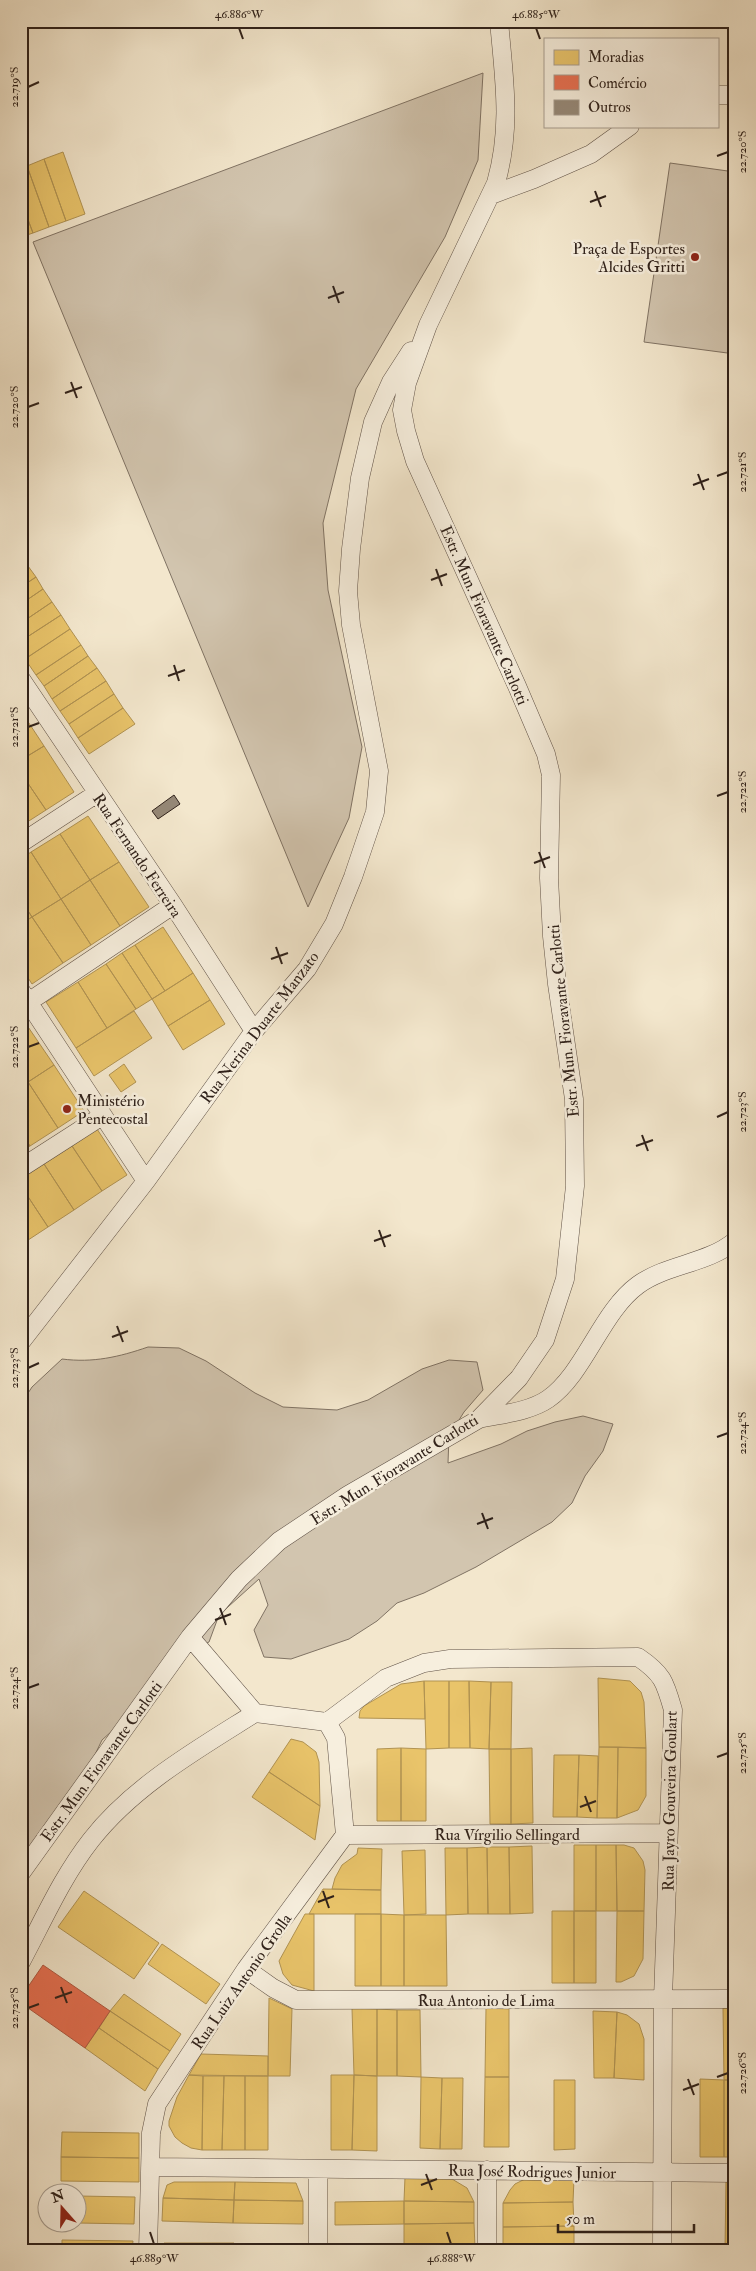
<svg xmlns="http://www.w3.org/2000/svg" width="756" height="2271" font-family="'IM FELL Double Pica',serif">
  <style>
    .green { fill: #d2c5af; stroke: #807364 }
    .homes { fill: #e9c46a; stroke: #b19352 }
    .shops { fill: #e76f51; stroke: #b05840 }
    .building { fill: #958877; stroke: #2f211a }
    .lines { fill: none; stroke-linecap: round; stroke-linejoin: round }
    .minor-casing { stroke: #605247; stroke-width: 19 }
    .minor { stroke: #f7efde; stroke-width: 18 }
    .ticks { fill: none; stroke: #2f211a; stroke-width: 2 }
    .poi-dot { fill: #8f2418; stroke: #f7efde; stroke-width: 2 }
    .labels { text-anchor: middle; stroke-width: 5; stroke-linejoin: round; paint-order: stroke }
    .poi-label { font-size: 16px; fill: #2f211a; stroke: #f7efde; text-anchor: end }
    .street-label { font-size: 16px; fill: #2f211a; stroke: #f7efde }
    .neatline { fill: none; stroke: #2f211a; stroke-width: 2 }
    .ticks-label { font-size: 12px; text-anchor: middle; fill: #2f211a }
  </style>
  <rect width="100%" height="100%" fill="#f3e7cd"/>
  <filter id="stains"><feTurbulence type="fractalNoise" baseFrequency=".004" numOctaves="4"/><feColorMatrix values="0 0 0 0 .2 0 0 0 0 .09 0 0 0 0 .02 0 0 0 .5 -.17"/></filter>
  <radialGradient id="worn" r=".72"><stop offset=".6" stop-color="#630" stop-opacity="0"/><stop offset="1" stop-color="#630" stop-opacity=".3"/></radialGradient>
  <path class="green" d="M483 73 478 160 445 237 356 389 323 523 328 590 362 747 349 818 308 907 33 242Z
    M670 163 735 172V354L644 342Z
    M148 1347 179 1348 206 1361 255 1393 283 1407 337 1410 368 1400 422 1369 449 1360 477 1362 483 1390 464 1412 449 1436 448 1463 501 1444 527 1431 555 1422 583 1416 613 1424 603 1451 585 1476 572 1503 552 1522 476 1567 424 1593 397 1603 377 1621 349 1639 291 1659 264 1657 254 1630 268 1605 259 1579 219 1615 209 1642 183 1655 123 1721 102 1740 89 1767 21 1880V1404L32 1387 62 1359C93 1363 119 1357 148 1347Z"/>
  <path class="homes" d="M63 152 85 214 66 221 44 159Z
    M44 159 66 221 49 227 27 166Z
    M27 166 49 227 33 233 21 201V168Z
    M21 201 33 233 21 237Z
    M28 566 36 577 21 587V570Z
    M36 577 43 589 21 604V587Z
    M43 589 52 602 21 623V604Z
    M52 602 61 615 21 641V623Z
    M61 615 70 629 25 659 21 653V641Z
    M70 629 81 645 36 675 25 659Z
    M81 645 88 656 44 686 36 675Z
    M88 656 97 668 52 699 44 686Z
    M97 668 106 681 60 711 52 699Z
    M106 681 114 694 69 724 60 711Z
    M114 694 123 708 78 738 69 724Z
    M123 708 135 724 89 754 78 738Z
    M21 711 44 746 21 760Z
    M44 746 74 792 46 810 21 773V760Z
    M21 773 46 810 21 826Z
    M88 816 119 862 90 880 60 834Z
    M60 834 90 880 61 899 31 852Z
    M31 852 61 899 32 917 21 900V859Z
    M119 862 149 907 120 926 90 880Z
    M90 880 120 926 91 945 61 899Z
    M61 899 91 945 63 963 32 917Z
    M21 900 32 917 21 924Z
    M32 917 63 963 32 984 21 967V924Z
    M163 927 193 973 165 991 135 945Z
    M135 945 165 991 152 999 122 953Z
    M122 953 152 999 136 1009 106 964Z
    M106 964 136 1009 107 1028 78 982Z
    M193 973 210 1000 168 1026 152 999Z
    M78 982 107 1028 76 1048 46 1002Z
    M210 1000 225 1024 183 1050 168 1026Z
    M134 1011 152 1038 94 1076 76 1048Z
    M22 1018 54 1065 28 1082 21 1072Z
    M124 1064 136 1082 121 1092 109 1075Z
    M54 1065 84 1111 58 1128 28 1082Z
    M28 1082 58 1128 30 1146 21 1133V1086Z
    M97 1129 127 1175 102 1191 72 1146Z
    M21 1133 30 1146 21 1151Z
    M72 1146 102 1191 74 1210 44 1164Z
    M44 1164 74 1210 48 1227 21 1186V1179Z
    M21 1186 48 1227 22 1244H21Z
    M598 1678 630 1681 641 1692 644 1702 646 1748 599 1747Z
    M424 1681H449V1748L426 1749Z
    M424 1681 425 1719 359 1718 360 1711 364 1706 401 1684Z
    M449 1681H469L470 1748H449Z
    M469 1681 491 1682 489 1749 470 1748Z
    M491 1682H512L511 1749H489Z
    M291 1739 303 1742 316 1752 319 1762 320 1806 269 1772Z
    M599 1747H618L617 1818H597Z
    M618 1747 646 1748V1796L638 1810 617 1818Z
    M401 1748 426 1749V1821H401Z
    M401 1748V1821H377V1749Z
    M532 1748 533 1823 511 1824V1749Z
    M489 1749H511V1824H490Z
    M554 1755H579L577 1817H553Z
    M579 1755 598 1756 597 1818 577 1817Z
    M269 1772 320 1806 315 1840 252 1797Z
    M574 1845H596V1911H574Z
    M596 1845H616L617 1911H596Z
    M616 1845H624L634 1848 643 1861 645 1870 644 1911H617Z
    M532 1846 533 1913 510 1914 509 1847Z
    M487 1847H509L510 1914H488Z
    M487 1847 488 1914H468L467 1848Z
    M358 1848 382 1849 381 1890 332 1889 335 1878 342 1865 357 1854Z
    M445 1848H467L468 1914 446 1915Z
    M425 1850 426 1914 404 1915 402 1851Z
    M323 1889 381 1890V1914H309Z
    M84 1891 159 1943 134 1979 58 1927Z
    M552 1911H574V1983H552Z
    M574 1911H596V1983H574Z
    M617 1911H644L643 1959 634 1976 621 1982H616Z
    M305 1914H314V1991L292 1985 283 1974 279 1961Z
    M355 1914H381V1986H355Z
    M381 1914 404 1915V1986H381Z
    M404 1915H446L447 1986H404Z
    M162 1944 220 1984 206 2004 148 1964Z
    M124 1994 181 2034 170 2051 110 2011Z
    M269 1998 292 2009 290 2076H268Z
    M352 2008 377 2009V2076L354 2075Z
    M486 2008 509 2009V2077H485Z
    M723 2008H735V2080H724Z
    M377 2009 397 2010V2076H377Z
    M397 2010H420L421 2077 397 2076Z
    M110 2011 170 2051 158 2069 99 2028Z
    M593 2011 617 2012 614 2078H594Z
    M617 2012 627 2015 639 2024 644 2039V2080L614 2078Z
    M99 2028 158 2069 145 2091 85 2048Z
    M201 2054 268 2056V2076L189 2075Z
    M189 2075 203 2076 202 2150 191 2148 182 2143 175 2137 169 2126V2121L177 2097Z
    M331 2075H354L352 2150H331Z
    M354 2075 377 2076V2151L352 2150Z
    M203 2076H224L222 2150H202Z
    M224 2076H245V2150H222Z
    M245 2076H268V2150H245Z
    M421 2077 442 2078 440 2149 420 2148Z
    M485 2077H509V2147H484Z
    M442 2078H463L462 2149H440Z
    M700 2079 724 2080V2157H700Z
    M554 2080H575V2149L554 2150Z
    M724 2080H735V2157H724Z
    M62 2132 139 2133V2158L61 2157Z
    M61 2157 139 2158V2182L61 2181Z
    M405 2177 452 2179 467 2188 474 2202 404 2201Z
    M525 2179H574L573 2202 503 2203 510 2190 515 2184Z
    M726 2180H735V2250H725Z
    M174 2182H235L234 2200 163 2198 167 2185Z
    M235 2182 296 2183 303 2201 234 2200Z
    M78 2196 135 2197 134 2224 78 2223Z
    M163 2198 234 2200 233 2223 162 2221Z
    M234 2200 303 2201V2224L233 2223Z
    M404 2201 474 2202V2223L404 2224Z
    M404 2201V2224L335 2225V2202Z
    M573 2202 574 2226 503 2227V2203Z
    M474 2223 475 2248 404 2246V2224Z
    M574 2226V2250H503V2227Z
    M62 2240 133 2241 132 2250H62Z
    M164 2243H234V2250H164Z
    M404 2246 475 2248 474 2250H404Z"/>
  <path class="shops" d="M43 1965 110 2011 85 2048 21 2003V1997Z"/>
  <path class="building" d="M174 795 180 804 158 819 152 811Z"/>
  <g class="lines">
    <g class="minor-casing">
      <path id="minor" d="M717 95H735
        M491 195 534 179 591 154 630 126
        M21 679 173 905 254 1031
        M21 843 96 794
        M21 991 146 1181
        M21 1007 173 905
        M21 1168 102 1116
        M21 1342 146 1181 254 1031 307 969 334 924 353 877 375 812 379 771 351 625 348 591 351 549 360 478 373 422 391 382 411 351
        M479 1419C501 1414 529 1412 548 1399 585 1373 601 1312 638 1285 667 1264 707 1264 735 1241
        M190 1637 255 1713 327 1722 386 1678 424 1663 450 1659 638 1657C663 1674 665 1682 673 1710L663 1999 662 2250
        M345 1835 668 1833
        M21 1873 190 1637 239 1579 279 1541 348 1495 479 1419 519 1378 545 1340 565 1279 575 1186 574 1099 557 984 552 936 549 878 551 775 546 754 517 686 415 461 406 431 402 410 407 383 428 325 496 183C512 126 504 79 499 21
        M21 1962C43 1921 62 1877 91 1840 133 1786 198 1749 255 1713
        M246 1969 273 1988 296 2000 735 1999
        M150 2167 735 2173
        M148 2250 151 2133 157 2104 246 1969 345 1835 336 1738 327 1722
        M318 2250V2169
        M487 2250V2170"/>
    </g>
    <use href="#minor" class="minor"/>
  </g>
  <path class="ticks" d="M239 28 243 39M536 28 540 39M28 87 39 82M717 156 728 152M595 191 601 207M590 202 606 196M333 286 339 303M328 298 344 292M71 382 77 398M65 393 82 387M28 407 39 403M698 474 704 490M717 476 728 472M693 485 709 479M436 569 442 586M431 580 447 574M174 665 179 681M168 676 185 670M28 727 39 723M717 796 728 792M539 852 545 868M534 863 550 857M276 947 282 964M271 959 288 953M28 1047 39 1043M717 1117 728 1112M642 1135 648 1151M636 1146 653 1140M379 1230 385 1247M374 1241 391 1235M117 1326 123 1342M112 1337 128 1331M28 1368 39 1363M717 1437 728 1433M482 1513 488 1529M477 1524 493 1518M220 1608 226 1625M215 1620 231 1614M28 1688 39 1684M717 1757 728 1753M585 1796 591 1812M580 1807 596 1801M323 1891 329 1908M318 1902 334 1896M61 1987 67 2003M55 1998 72 1992M28 2008 39 2004M717 2077 728 2073M688 2079 694 2095M683 2090 699 2084M426 2174 432 2190M421 2185 437 2179M150 2232 154 2244M447 2232 451 2244"/>
  <g class="poi-dot">
    <circle cx="695" cy="257" r="5"/>
    <circle cx="67" cy="1109" r="5"/>
  </g>
  <g class="labels">
    <g class="poi-label">
      <text x="685" y="254">Praça de Esportes<tspan x="685" dy="18">Alcides Gritti</tspan></text>
      <text x="77" y="1106" text-anchor="start">Ministério<tspan x="77" dy="18">Pentecostal</tspan></text>
    </g>
    <g class="street-label">
      <text transform="translate(485 615) rotate(66)" y="6">Estr. Mun. Fioravante Carlotti</text>
      <text transform="translate(138 855) rotate(56)" y="6">Rua Fernando Ferreira</text>
      <text transform="translate(563 1021) rotate(-96)" y="6">Estr. Mun. Fioravante Carlotti</text>
      <text transform="translate(259 1027) rotate(-53)" y="6">Rua Nerina Duarte Manzato</text>
      <text transform="translate(394 1469) rotate(-32)" y="6">Estr. Mun. Fioravante Carlotti</text>
      <text transform="translate(101 1761) rotate(-54)" y="6">Estr. Mun. Fioravante Carlotti</text>
      <text transform="translate(669 1801) rotate(-89)" y="6">Rua Jayro Gouveira Goulart</text>
      <text x="507" y="1840">Rua Vírgilio Sellingard</text>
      <text transform="translate(241 1981) rotate(-55)" y="6">Rua Luiz Antonio Grolla</text>
      <text x="486" y="2006">Rua Antonio de Lima</text>
      <text transform="translate(532 2171) rotate(1)" y="6">Rua José Rodrigues Junior</text>
    </g>
  </g>
  <rect width="756" height="2271" fill="none" stroke="#f3e7cd" stroke-width="55"/>
  <rect x="544" y="38" width="175" height="90" fill="#f7efde" stroke="#a79d90"/>
  <rect x="554" y="50" width="25" height="15" fill="#e9c46a" stroke="#a79d90"/>
  <text x="588" y="62" font-size="15" fill="#2f211a">Moradias</text>
  <rect x="554" y="75" width="25" height="15" fill="#e76f51" stroke="#a79d90"/>
  <text x="588" y="88" font-size="15" fill="#2f211a">Comércio</text>
  <rect x="554" y="100" width="25" height="15" fill="#958877" stroke="#a79d90"/>
  <text x="588" y="112" font-size="15" fill="#2f211a">Outros</text>
  <g transform="translate(62 2208) rotate(340)"><circle r="24" fill="#f7efde" stroke="#a79d90"/>
  <path d="M0-4L9 19L0 12L-9 19Z" fill="#8f2418"/>
  <text y="-8" font-size="14" font-weight="bold" text-anchor="middle" fill="#2f211a">N</text>
  </g>
  <path d="M558 2224v8h136v-8" fill="none" stroke="#2f211a" stroke-width="2.5"/>
  <text x="566" y="2224" font-size="15" fill="#2f211a" stroke="#f7efde" stroke-width="4" paint-order="stroke">50 m</text>
  <rect x="28" y="28" width="700" height="2216" class="neatline"/>
  <g class="ticks-label">
    <text x="239" y="18">46.886°W</text>
    <text x="536" y="18">46.885°W</text>
    <text transform="translate(14 87) rotate(-90)" y="4">22.719°S</text>
    <text transform="translate(742 152) rotate(-90)" y="4">22.720°S</text>
    <text transform="translate(14 407) rotate(-90)" y="4">22.720°S</text>
    <text transform="translate(742 472) rotate(-90)" y="4">22.721°S</text>
    <text transform="translate(14 727) rotate(-90)" y="4">22.721°S</text>
    <text transform="translate(742 792) rotate(-90)" y="4">22.722°S</text>
    <text transform="translate(14 1047) rotate(-90)" y="4">22.722°S</text>
    <text transform="translate(742 1112) rotate(-90)" y="4">22.723°S</text>
    <text transform="translate(14 1368) rotate(-90)" y="4">22.723°S</text>
    <text transform="translate(742 1433) rotate(-90)" y="4">22.724°S</text>
    <text transform="translate(14 1688) rotate(-90)" y="4">22.724°S</text>
    <text transform="translate(742 1753) rotate(-90)" y="4">22.725°S</text>
    <text transform="translate(14 2008) rotate(-90)" y="4">22.725°S</text>
    <text transform="translate(742 2073) rotate(-90)" y="4">22.726°S</text>
    <text x="154" y="2262">46.889°W</text>
    <text x="451" y="2262">46.888°W</text>
  </g>
  <rect width="100%" height="100%" filter="url(#stains)"/>
  <rect width="100%" height="100%" fill="url(#worn)"/>
</svg>
